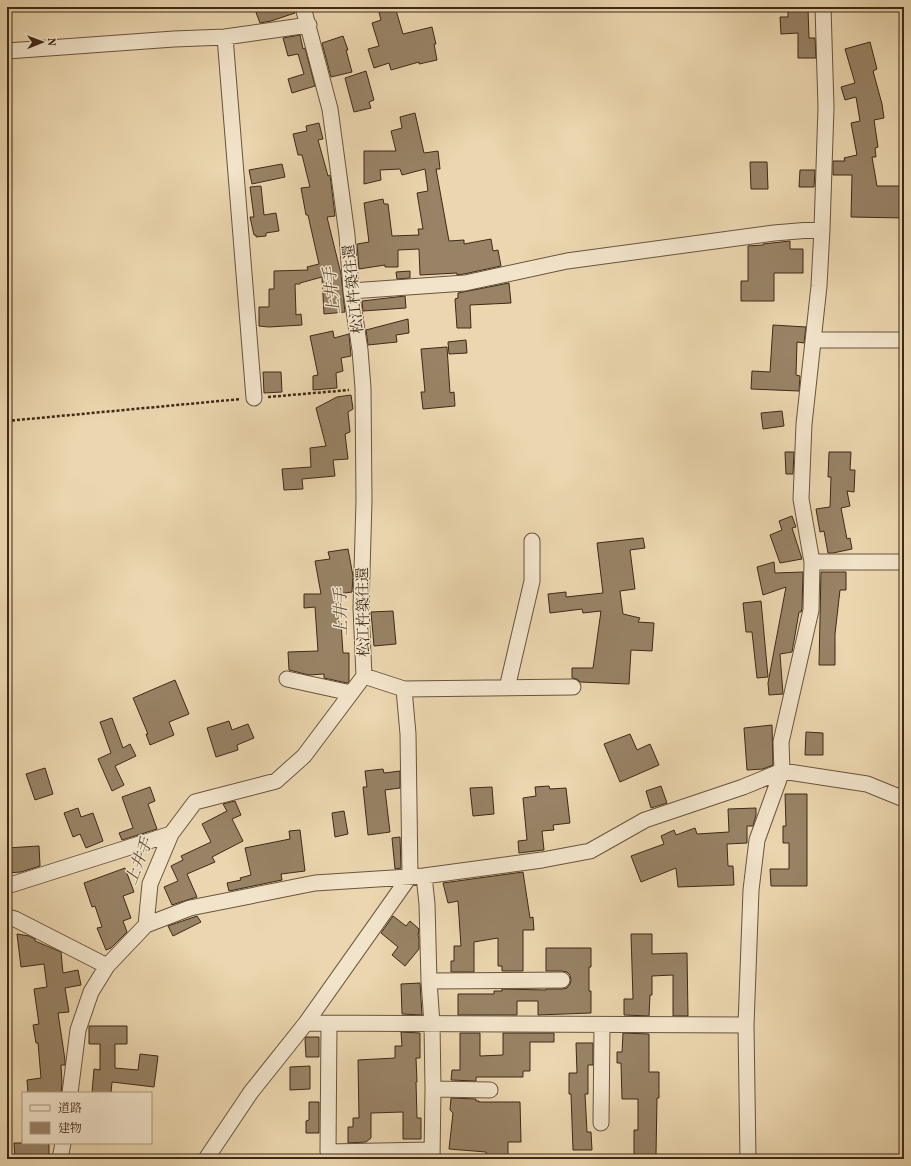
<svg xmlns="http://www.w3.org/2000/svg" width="911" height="1166" font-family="Vollkorn,'Noto Serif JP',serif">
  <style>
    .building { fill: #988366; stroke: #3e2917 }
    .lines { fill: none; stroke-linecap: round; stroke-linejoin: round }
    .minor-casing { stroke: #69543d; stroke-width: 17 }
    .path { stroke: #3e2917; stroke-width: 2.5; stroke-dasharray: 3 2; stroke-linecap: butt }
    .minor { stroke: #f2e4cb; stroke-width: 15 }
    .labels { text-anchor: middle; stroke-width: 3; stroke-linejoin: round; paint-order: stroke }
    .street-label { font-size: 15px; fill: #3e2917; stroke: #f2e4cb }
    .water-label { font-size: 16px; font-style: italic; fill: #604b35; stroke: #f2e4cb }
  </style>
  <rect width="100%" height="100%" fill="#ebd6af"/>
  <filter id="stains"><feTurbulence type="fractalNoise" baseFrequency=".005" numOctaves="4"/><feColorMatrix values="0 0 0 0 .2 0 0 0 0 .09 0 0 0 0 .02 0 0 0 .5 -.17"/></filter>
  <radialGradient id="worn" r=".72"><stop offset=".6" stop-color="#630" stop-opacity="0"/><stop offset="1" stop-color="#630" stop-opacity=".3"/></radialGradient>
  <path class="building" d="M254 7H294L295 13 271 21 260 23Z
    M381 7H395L403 34 432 27 436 44H434L437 60 419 64V62L391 70 389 63 374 68 368 49 379 46 372 23 381 20 379 12 382 11Z
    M788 9H808L809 38H815L816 58H798V33L781 34 780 17H788Z
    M300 35 303 49 305 48 315 86 292 93 288 79 304 74 298 54 288 56 283 38Z
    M343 36 348 50H346L352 72 331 77 322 43Z
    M870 42 877 69 873 71 882 104 884 118 874 120 878 147 875 148 876 157H872L877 186H904V218L851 217 852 175H833V161H845L844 158 857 155 851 123 860 121 856 97 845 100 841 87 855 83 845 49Z
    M366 71 374 100 369 102 371 108 354 112 345 78Z
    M415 113 424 153 438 151 440 169H436L449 241 464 240V244L491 239 493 251 498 250 501 266 464 274 457 275V273L420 275 419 249 398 250V267H385V265L359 269 357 244 369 242 364 203 383 199 384 204H388L392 236 419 235 418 229H423L417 193 428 191 425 169 402 175 400 169 380 170 381 180 364 184V151H396L391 131 402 128 400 117Z
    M319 123 323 139 318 140 328 176 330 175 335 216 327 217 341 274 345 312 324 314 322 277 300 283V284H295L296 315 301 314 302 325 269 327 259 326V307H269V289H274V271L308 270 307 267 319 264 308 215H306L301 188 310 187 302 155H298L293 134 307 131 306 126Z
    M750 162H767L768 189H751Z
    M282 164 285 177 252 184 249 170Z
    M800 170H815L814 187H799Z
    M261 186 264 215 276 213 279 231 266 233V236L256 237V235H254L250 217H254L250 187Z
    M790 241V249H803V273H774V301H741V281H748V246L763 245V244Z
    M410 271V278L397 279 396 272Z
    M509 283 511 303 470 305 471 328H457L455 299 458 298V293Z
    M405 296 406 308 363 311 362 301Z
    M408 319 409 333 396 335 397 342 368 345 366 330Z
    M773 325 806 327 804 343 797 342 796 375 800 376 799 391 751 389 752 371 770 372Z
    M333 331 334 338 349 334 351 356 341 358 343 371 336 373 337 388 313 390V376L318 375 310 336Z
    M466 340 467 353 449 354 448 342Z
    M447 347 450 393 454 392 455 406 423 409 421 392H425L421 349Z
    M263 372H281L282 392 264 393Z
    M351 395 353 409 348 412 350 432 345 434 348 459 333 460 335 476 302 479 303 489 284 490 282 469 311 467 310 448 326 446 316 408 337 397Z
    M782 411 784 426 763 429 761 413Z
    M785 452H794L793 474H786Z
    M829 452H851L850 470H855L854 492 847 491 850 506 841 508 847 539 850 538 852 549 833 553H828L824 531 820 532 816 509 830 507 831 477H828Z
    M792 516 796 527 792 528 802 559 780 563 770 535 782 530 779 521Z
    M643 538 645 548 630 550 635 589 620 591 623 614 640 618 638 622 654 623 652 651 631 650 629 684 580 682 577 679 572 678V668H593L601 611 583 613 582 609 550 613 548 594 566 592V597L603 593 597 543Z
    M348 549 353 576 352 592 338 594V623H341L343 653H349V682L347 683 324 678V674L309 675 289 670 288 652 318 651 315 607 304 608V594H321L315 561 330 559 328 552Z
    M774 562 775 573 803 572 802 609 801 612H799L792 652 780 654 783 694 769 695 768 683 786 587 763 595 757 567Z
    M821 572H846V590H840L835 634V665H819Z
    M761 601 768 677 757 678 752 632H746L743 603Z
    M393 611 396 644 374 646 371 612Z
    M175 680 189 714 169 722 174 735 150 745 146 734H148L133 698Z
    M112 718 123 748 130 744 136 756 115 766 124 785 112 791 98 759 111 753 100 722Z
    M229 721 232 730 248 724 254 738 237 745 238 750 216 757 207 728Z
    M772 725 773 765 763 769 747 770 744 728Z
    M806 732 823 733V755H805Z
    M630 734 637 750 650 744 659 765 620 782 604 744Z
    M45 768 53 794 35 800 26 774Z
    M383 769 384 773 400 771V788L385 790 390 832 368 835 363 787H367L365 771Z
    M549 786 550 789 566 788 570 823 553 825 554 830 542 831 544 850 519 853 518 841 527 840 523 798 536 796 535 787Z
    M661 786 667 803 651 808 646 791Z
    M150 787 155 801 148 804 157 829 122 840 119 833 133 828 122 797Z
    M492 787 494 814 473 816 470 788Z
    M785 794H807V886H771L770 869H789V843H783V826H786Z
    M235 801 241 815 232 819 243 841 212 857 215 862 187 874 197 897 187 900 172 905 164 887 178 881 171 866 183 860 181 856 211 842 202 824 227 811 223 804Z
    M78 808 81 817 93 813 103 841 86 848 80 834 73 837 64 813Z
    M756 808V815L753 826H747V843L727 844 728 866H733L734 885 678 887 676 868 641 882 631 856 664 844 661 836 674 830 676 835 695 828 697 834 729 832 728 809Z
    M344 811 348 834 335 837 332 813Z
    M300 830 305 871 281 874 282 880 229 891 227 883 241 880 240 878 251 875 245 848 290 839 289 831Z
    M400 837 401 868 395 869 392 838Z
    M39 846 40 866 21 872 7 873V848Z
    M125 868 134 892 123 896 131 918 123 921 127 932 111 948 106 950 97 928 102 927 95 906 92 907 84 883Z
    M523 872 530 918 533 917 534 930H523V971H502V966H498V938L474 942V972H451V961H454V946H461L458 901 448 903 443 883Z
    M197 916 201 922 173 936 168 926Z
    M393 916 406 926 410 921 419 929 418 936 419 937V949L405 966 392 955 398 947 381 933Z
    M17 934 29 936 35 939V941L61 952 63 973 78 970 81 985 65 988 69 1012 58 1013 65 1060V1065H61L62 1083 61 1093H28L27 1080 41 1078 38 1043H36L33 1025 39 1024 34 989 47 987 44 964 21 967Z
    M631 934H652V954L687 953 688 1016H673V975L652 976V995H650L649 1016 624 1015V999H633Z
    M546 948H591V967H589V991H591V1013L538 1015V1001H517V1015H458V994H494V991H502V989L546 990V989H562L567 988 570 984 571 980 570 975 567 972 562 971H546Z
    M420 983 422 1015 402 1014 401 984Z
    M89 1026H127V1044H115V1068L138 1070 140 1054 158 1056 154 1087 112 1082 111 1093H92L94 1069 100 1070V1044H89Z
    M401 1032 420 1033V1058H416L417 1082H416L417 1118H421V1139H403V1112L371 1113V1138L366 1142 348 1143V1127H353V1118H359L358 1060 395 1058V1046H402Z
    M460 1033H480V1056L503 1055V1033H554V1042H530V1071H523V1077H476V1081L451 1080 452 1070H460Z
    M623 1033 649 1034V1072H659V1098H657L656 1155H634V1130H638V1099H622L621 1063H617V1052H622Z
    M306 1037H319V1057H306L305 1039Z
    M576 1043H593V1065H588V1094H585L587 1132H591L592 1150H573L571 1094H569V1073H577Z
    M310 1066V1089L290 1090V1067Z
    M451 1098 476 1099V1101H479V1102H520L521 1142H508V1155H486V1152L449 1149 453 1113 450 1110Z
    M309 1102H319V1133H306V1121L309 1120Z
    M14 1143H49V1156H42V1159H15Z"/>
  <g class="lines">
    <g class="minor-casing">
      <path id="minor" d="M225 37 254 398
        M7 51 174 39 225 37 309 25
        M351 291 465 283 567 261 774 233 822 229
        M813 340H904
        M812 562H904
        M287 679 351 693
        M507 688 532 581V541
        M404 689 573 687
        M424 876 427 904 429 981 432 1024 433 1089 432 1159
        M7 886 171 834
        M7 917 15 919 107 966
        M146 925 190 908 315 883 424 876 542 860 590 851 645 820 743 787 782 771 867 784 904 799
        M429 981 562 980
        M306 1023 746 1025
        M329 1024 328 1152 431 1150
        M433 1089 490 1090
        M70 1093 78 1030 91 992 107 966 146 925 150 884 171 834 195 802 276 781 304 756 364 676 361 608 364 500 363 388 360 350 351 291 347 235 330 109 303 7
        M601 1123 602 1025
        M60 1159 63 1143
        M206 1159 251 1092 306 1023 410 876 408 734 404 689 364 676
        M748 1159 746 1025 751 890 757 840 782 771 781 742 811 610 812 562 801 499 804 424 819 286 822 229 826 107 823 7"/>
    </g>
    <path class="path" d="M268 397 349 390
      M7 421 241 399"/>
    <use href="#minor" class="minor"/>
  </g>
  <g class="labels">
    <g class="street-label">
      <text transform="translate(353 289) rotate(-96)" y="5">松江杵築往還</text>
      <text transform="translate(363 612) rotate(-91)" y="5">松江杵築往還</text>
    </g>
    <g class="water-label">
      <text transform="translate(331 291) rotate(-96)" y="6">上井手</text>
      <text transform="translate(340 612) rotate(-91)" y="6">上井手</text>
      <text transform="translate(138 861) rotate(-69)" y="6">上井手</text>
    </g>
  </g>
  <rect width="911" height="1166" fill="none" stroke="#ebd6af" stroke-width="24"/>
  <rect x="8" y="8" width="895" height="1150" fill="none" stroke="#3e2917" stroke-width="2"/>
  <rect x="12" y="12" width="887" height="1142" fill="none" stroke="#3e2917"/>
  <rect x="22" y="1092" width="130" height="52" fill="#f2e4cb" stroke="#aa9983"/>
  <rect x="30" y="1105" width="20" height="6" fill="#f2e4cb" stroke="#aa9983"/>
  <text x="58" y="1112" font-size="12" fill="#3e2917">道路</text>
  <rect x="30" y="1122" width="20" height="12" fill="#988366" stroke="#aa9983"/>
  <text x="58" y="1132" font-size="12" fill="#3e2917">建物</text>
  <g transform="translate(42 42) rotate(89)" stroke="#f2e4cb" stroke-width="3" paint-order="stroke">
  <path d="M0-3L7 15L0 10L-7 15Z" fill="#3e2917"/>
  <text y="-6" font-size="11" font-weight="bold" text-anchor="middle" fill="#3e2917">N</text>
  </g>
  <rect width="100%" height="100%" filter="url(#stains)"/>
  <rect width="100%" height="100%" fill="url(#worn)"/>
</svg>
